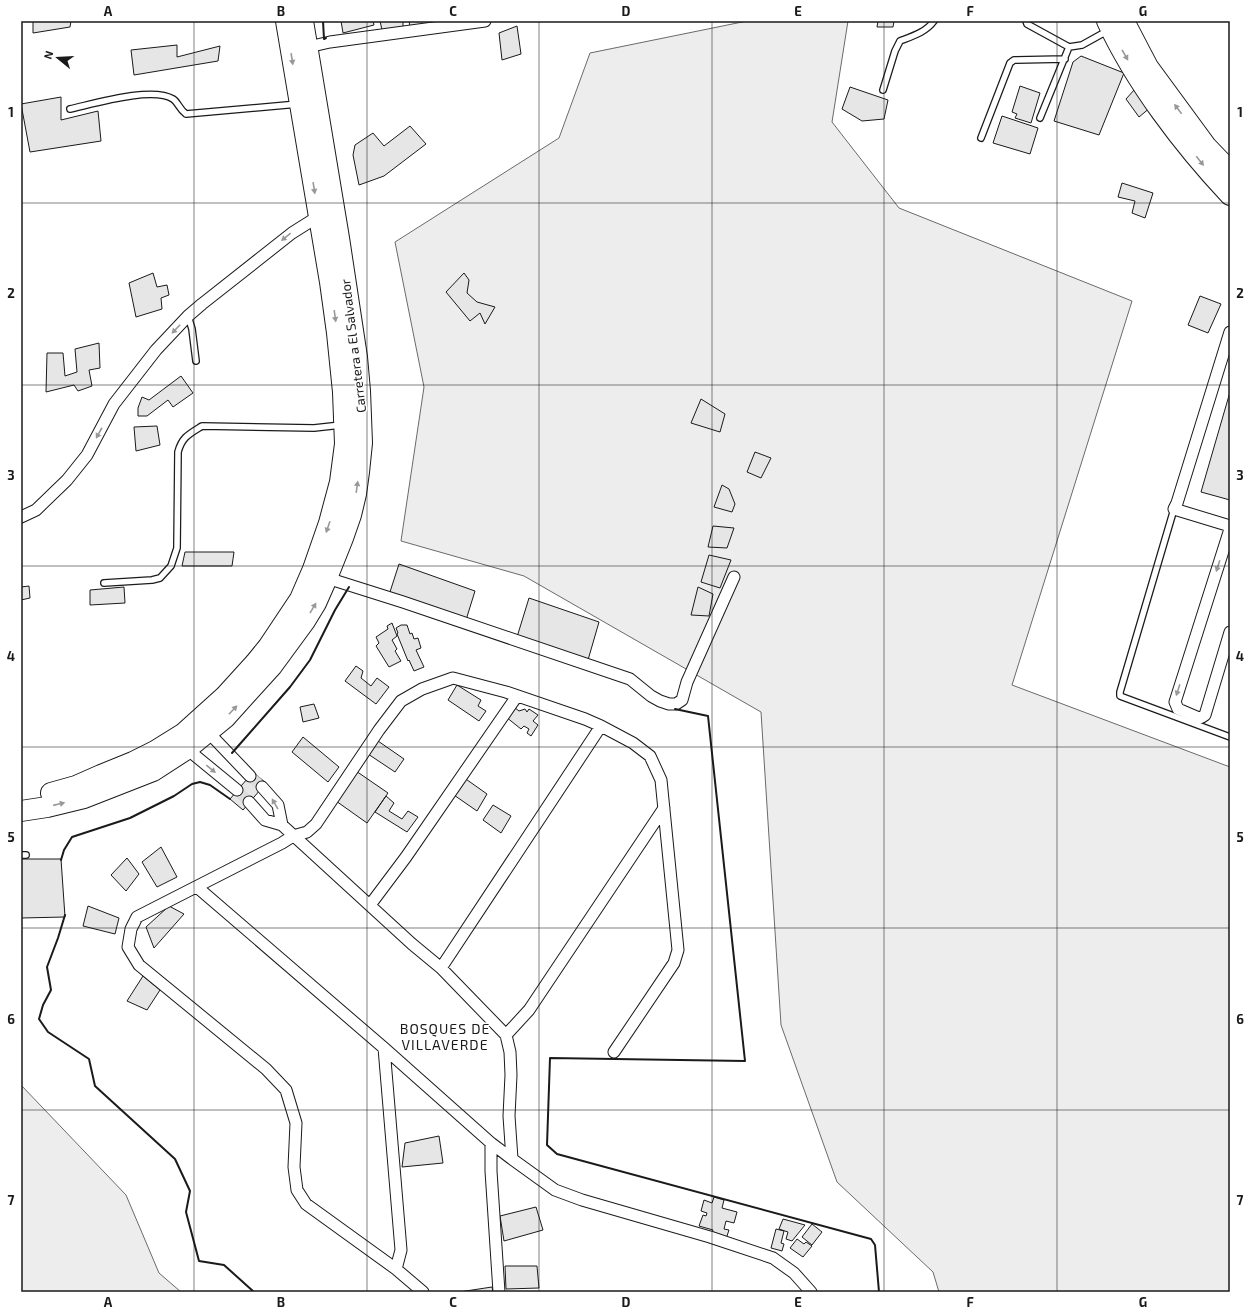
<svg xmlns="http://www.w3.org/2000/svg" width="1251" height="1313" font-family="'Exo 2',sans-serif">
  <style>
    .built { fill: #ededed; stroke: #6a6a6a }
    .building { fill: #e6e6e6; stroke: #1a1a1a }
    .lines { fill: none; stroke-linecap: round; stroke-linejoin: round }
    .street-tunnel { stroke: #ddd; stroke-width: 11; stroke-dasharray: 11 5.5; stroke-linecap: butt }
    .lane-casing { stroke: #1a1a1a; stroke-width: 8 }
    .street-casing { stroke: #1a1a1a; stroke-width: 13 }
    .highway-casing { stroke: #1a1a1a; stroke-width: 22 }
    .lane { stroke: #fff; stroke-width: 5.5 }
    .street { stroke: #fff; stroke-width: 11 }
    .highway { stroke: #fff; stroke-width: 20 }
    .wall { stroke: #1a1a1a; stroke-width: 2 }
    .oneway { fill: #989898 }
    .grid { fill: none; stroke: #1a1a1a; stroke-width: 1; stroke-opacity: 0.55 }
    .labels { text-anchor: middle; stroke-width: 3; stroke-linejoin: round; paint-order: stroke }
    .street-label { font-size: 13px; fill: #1a1a1a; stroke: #fff }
    .neighbourhood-label { font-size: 14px; letter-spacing: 1px; fill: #1a1a1a; stroke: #fff }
    .neatline { fill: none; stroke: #1a1a1a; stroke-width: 1.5 }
    .grid-label { font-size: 13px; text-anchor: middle; font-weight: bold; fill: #1a1a1a }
  </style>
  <rect width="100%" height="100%" fill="#fff"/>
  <path class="built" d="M747 21H848L832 122 899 208 1132 301 1012 685 1230 767V1292H939L933 1272 837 1182 781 1025 761 712 524 576 401 541 424 387 395 242 559 138 590 53Z
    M21 1085 126 1195 159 1273 181 1292H21Z"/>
  <path class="building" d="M33 21H71L70 27 33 33Z
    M341 21H373L374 25 343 33Z
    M380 21H403V27L382 30Z
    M409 21H439V22L410 27Z
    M878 21H894L893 27H877Z
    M517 26 521 54 502 60 499 33Z
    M177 45V57L220 46 218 61 134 75 131 50Z
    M1081 56 1124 73 1099 135 1054 121 1073 62Z
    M1020 86 1040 93 1031 123 1015 118 1017 114 1012 112Z
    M850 87 888 100 884 119 862 121 842 109Z
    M1135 89 1151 107 1139 117 1126 99Z
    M61 97V120L98 111 101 141 30 152 21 104Z
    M1002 116 1038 128 1030 154 993 143Z
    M410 126 426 144 384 176 359 185 353 155 355 145 373 133 384 146Z
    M1122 183 1153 193 1145 218 1132 213 1135 201 1118 197Z
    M153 273 157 287 167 285 169 295 161 298 162 309 136 317 129 283Z
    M464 273 469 280 467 293 477 302 495 307 485 324 480 313 470 321 446 292Z
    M1200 296 1221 304 1208 333 1188 325Z
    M99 343 100 368 89 370 92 386 78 391 74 385 46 392 47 353H63L65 376 77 372 75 349Z
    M181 376 193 393 173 407 168 400 147 416H138V408L142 397 149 400Z
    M1230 392V500L1201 492Z
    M701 399 725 414 720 432 691 423Z
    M157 426 160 445 136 451 134 427Z
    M755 452 771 458 761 478 747 472Z
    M722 485 729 489 735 504 732 512 714 507Z
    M713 526 734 528 727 548 708 547Z
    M185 552H234L232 566H182Z
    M709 555 731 560 720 588 701 582Z
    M399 564 475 591 466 620 389 595Z
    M29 586 30 598 21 600V587Z
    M124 587 125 603 90 605V590Z
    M698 587 713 594 709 616 691 615Z
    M529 598 599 622 588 660 517 637Z
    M392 623 397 636 392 640 397 649 395 651 401 661 389 667 376 646 379 643 376 637 388 629 387 626Z
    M401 625H407L410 634 412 633 414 639 418 638 421 648 416 650 424 667 414 671 409 660 408 661 397 634 398 633 396 628Z
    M356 666 363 671 361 678 371 686 377 678 389 687 376 704 345 681Z
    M457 685 481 700 478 706 486 711 479 721 448 700Z
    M314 704 319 718 303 722 300 707Z
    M514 707 519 711 525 709 527 712 529 709 538 715 533 721 538 725 531 736 527 733 529 729 524 726 521 729 506 717Z
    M303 737 339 767 328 782 292 752Z
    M378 741 404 759 395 772 368 754Z
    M356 771 388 793 367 823 336 801Z
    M253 772 266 783 243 810 230 799Z
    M463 777 487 794 477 811 451 793Z
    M386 796 394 803 389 811 402 819 408 811 418 817 407 832 375 812Z
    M493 805 511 816 501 833 483 820Z
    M161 847 177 877 157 887 142 862Z
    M127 858 139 874 126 891 111 875Z
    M21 859H61L65 917 21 918Z
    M88 906 119 918 115 934 83 926Z
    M169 906 184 914 154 948 146 927Z
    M143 976 160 990 147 1010 127 1001Z
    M439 1136 443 1163 402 1167 405 1143Z
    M714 1197 724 1200 722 1208 737 1212 734 1223 726 1221 724 1229 729 1230 726 1239 711 1235 713 1230 699 1226 703 1215 706 1216 707 1213 701 1211 704 1200 712 1203Z
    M536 1207 543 1230 504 1241 500 1216Z
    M783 1219 805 1225 792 1241 786 1239 788 1232 779 1229Z
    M812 1224 822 1232 812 1245 802 1237Z
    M776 1229 784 1231 781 1243 784 1244 782 1251 771 1248Z
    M797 1239 804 1244 806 1242 812 1246 803 1257 790 1248Z
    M505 1266H537L539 1288 506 1289Z
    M492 1287 493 1292H459Z"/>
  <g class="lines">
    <path class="street-tunnel" d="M250 776 262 787
      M237 790 249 802"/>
    <g class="lane-casing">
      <path id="lane" d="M1026 21 1027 24 1069 47 1082 45 1109 30
        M883 90 895 51 900 41C913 36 926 32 934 21
        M70 109C93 104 152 86 173 99 178 102 179 109 186 114L298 104
        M1040 118 1069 47
        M981 138 1010 63 1014 60 1065 59
        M188 316 192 329 196 361
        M1174 509 1120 692V696L1230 737
        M104 583 152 580 160 578 171 566 177 548 178 452C182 437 189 434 202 426L314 428 341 425
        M21 855H26"/>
    </g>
    <g class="street-casing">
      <path id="street" d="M308 47 330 42 485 21
        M1230 332 1177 503 1174 509 1230 526
        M21 517 36 510 67 480 87 455 114 404 156 350 188 316 202 304 292 233 319 216
        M1230 529 1175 702 1178 709 1199 718 1202 717 1205 715 1230 632
        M327 578 403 602 630 679 651 696 660 701 669 704H676L682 700 687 682 734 577
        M208 732 250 776
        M187 749 237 790
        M262 787 278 805 282 825
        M249 802 265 820 282 825 412 944 441 968 506 1035 510 1052 511 1075 509 1116 512 1159 555 1190 582 1200 710 1237 773 1258 794 1273 811 1292
        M197 887 384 1048 491 1143 512 1159
        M370 905 406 857 517 696
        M441 968 601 726
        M506 1035 529 1010 664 808
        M384 1048 401 1250 396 1269
        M491 1143V1171L499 1292
        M423 1292 396 1269 306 1204 297 1190 294 1167 296 1123 286 1090 266 1069 139 965 128 947 131 929 137 917 282 843 293 836 307 832 316 824 379 730 401 701 422 689 453 678 506 692 585 719 601 726 633 743 650 756 661 780 678 950 674 963 614 1052"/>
    </g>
    <g class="highway-casing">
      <path id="highway" d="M1107 21C1135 82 1184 146 1230 195
        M1124 21 1148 67 1206 146 1230 171
        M51 793 76 786 101 775 133 762 155 751 184 733 225 696 255 663 268 647 300 599 313 569 329 523 340 482 345 444 343 392 337 333 330 282 286 21
        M21 811 47 807 84 798 153 771 187 749 225 718 272 666 305 621 316 603 327 578 343 538 351 515 356 494 359 472 362 443 360 391 357 357 339 238 303 21"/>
    </g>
    <use href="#lane" class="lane"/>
    <use href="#street" class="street"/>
    <use href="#highway" class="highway"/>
    <path class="wall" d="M323 21 324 39 326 38
      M675 709 708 716 745 1061 550 1058 547 1145 557 1154 871 1239 875 1245 879 1292
      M232 753 290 687 310 660 335 610 349 587
      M61 860 64 850 72 837 130 818 174 796 192 784 200 782 210 785 230 799
      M65 915 58 938 47 967 51 990 43 1005 39 1019 48 1032 89 1059 95 1086 175 1159 190 1191 186 1212 199 1261 224 1265 254 1292"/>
  </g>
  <defs><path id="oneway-solid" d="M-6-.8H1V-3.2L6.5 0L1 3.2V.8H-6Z"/></defs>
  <g class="oneway">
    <use href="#oneway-solid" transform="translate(1125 55) rotate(60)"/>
    <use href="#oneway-solid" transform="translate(292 59) rotate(81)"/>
    <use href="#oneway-solid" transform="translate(1178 109) rotate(-127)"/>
    <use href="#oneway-solid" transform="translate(1200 161) rotate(51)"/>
    <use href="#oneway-solid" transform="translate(314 188) rotate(81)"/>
    <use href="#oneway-solid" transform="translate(286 237) rotate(141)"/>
    <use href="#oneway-solid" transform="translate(335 316) rotate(82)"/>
    <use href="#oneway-solid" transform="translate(176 329) rotate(134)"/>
    <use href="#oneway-solid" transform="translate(99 433) rotate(119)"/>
    <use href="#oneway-solid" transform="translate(357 487) rotate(-82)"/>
    <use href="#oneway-solid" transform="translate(328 527) rotate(109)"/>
    <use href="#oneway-solid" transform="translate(1218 566) rotate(108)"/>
    <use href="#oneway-solid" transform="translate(313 608) rotate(-59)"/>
    <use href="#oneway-solid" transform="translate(1178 690) rotate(108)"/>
    <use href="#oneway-solid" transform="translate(233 710) rotate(-46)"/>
    <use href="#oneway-solid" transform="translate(211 769) rotate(39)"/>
    <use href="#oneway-solid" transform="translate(59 804) rotate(-13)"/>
    <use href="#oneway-solid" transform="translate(275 804) rotate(-120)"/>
  </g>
  <path class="grid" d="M194 21V1292M367 21V1292M539 21V1292M712 21V1292M884 21V1292M1057 21V1292M21 203H1230M21 385H1230M21 566H1230M21 747H1230M21 928H1230M21 1110H1230"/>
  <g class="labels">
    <g class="street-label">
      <text transform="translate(353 346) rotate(-97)" y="5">Carretera a El Salvador</text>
    </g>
    <g class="neighbourhood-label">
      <text x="445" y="1034">BOSQUES DE<tspan x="445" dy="16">VILLAVERDE</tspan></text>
    </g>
  </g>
  <rect width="1251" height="1313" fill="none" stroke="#ffffff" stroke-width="44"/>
  <g transform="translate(58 58) rotate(288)" stroke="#ffffff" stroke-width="3" paint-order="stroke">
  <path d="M0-3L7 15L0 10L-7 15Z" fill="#1a1a1a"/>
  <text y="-6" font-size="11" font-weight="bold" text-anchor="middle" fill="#1a1a1a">N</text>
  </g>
  <rect x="22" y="22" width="1207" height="1269" class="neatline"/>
  <g class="grid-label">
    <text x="108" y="16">A</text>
    <text x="281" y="16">B</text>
    <text x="453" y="16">C</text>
    <text x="626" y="16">D</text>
    <text x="798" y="16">E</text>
    <text x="970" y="16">F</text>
    <text x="1143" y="16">G</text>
    <text x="11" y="117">1</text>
    <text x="1240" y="117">1</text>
    <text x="11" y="298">2</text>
    <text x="1240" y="298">2</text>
    <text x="11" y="480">3</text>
    <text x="1240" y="480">3</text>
    <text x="11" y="661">4</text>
    <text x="1240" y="661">4</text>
    <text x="11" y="842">5</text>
    <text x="1240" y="842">5</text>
    <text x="11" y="1024">6</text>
    <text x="1240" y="1024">6</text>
    <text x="11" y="1205">7</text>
    <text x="1240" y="1205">7</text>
    <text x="108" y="1307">A</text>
    <text x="281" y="1307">B</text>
    <text x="453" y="1307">C</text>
    <text x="626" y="1307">D</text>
    <text x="798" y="1307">E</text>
    <text x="970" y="1307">F</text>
    <text x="1143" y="1307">G</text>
  </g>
</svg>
